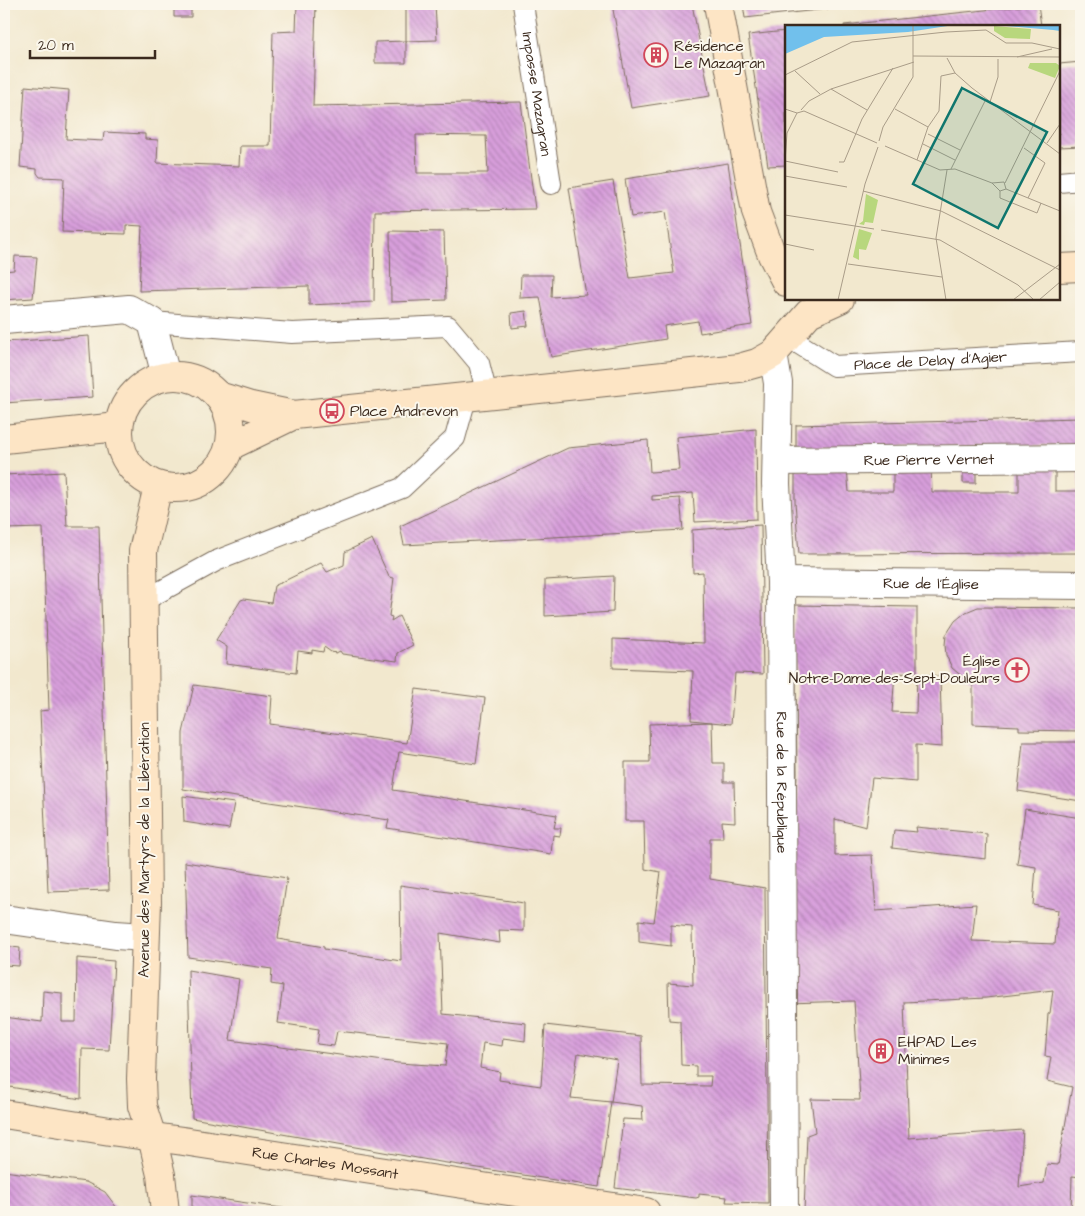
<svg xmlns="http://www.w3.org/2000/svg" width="1085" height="1216" font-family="'Architects Daughter',sans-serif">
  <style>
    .building { fill: url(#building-back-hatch); fill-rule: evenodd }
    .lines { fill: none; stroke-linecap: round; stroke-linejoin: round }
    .lane-casing { stroke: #7b6c5c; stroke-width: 22 }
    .street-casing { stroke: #7b6c5c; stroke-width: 30 }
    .secondary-casing { stroke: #7b6c5c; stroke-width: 30 }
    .lane { stroke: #fff; stroke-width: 20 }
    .street { stroke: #fff; stroke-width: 28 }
    .secondary { stroke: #fde5c5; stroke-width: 28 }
    .labels { text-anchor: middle; stroke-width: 4; stroke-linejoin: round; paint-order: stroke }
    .poi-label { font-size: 15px; fill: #3b2a1e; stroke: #fbf7ec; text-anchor: start }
    .street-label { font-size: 15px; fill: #3b2a1e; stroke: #fbf7ec }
    .inset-road { fill: none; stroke: #a99c88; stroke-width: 1 }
    .view { fill: #0f766e; fill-opacity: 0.15; stroke: #0f766e; stroke-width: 2.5 }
    .inset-edge { fill: none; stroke: #3b2a1e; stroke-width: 2.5 }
  </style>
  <defs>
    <pattern id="building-back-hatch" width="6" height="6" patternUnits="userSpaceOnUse" patternTransform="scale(1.25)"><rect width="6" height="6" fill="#d89fdc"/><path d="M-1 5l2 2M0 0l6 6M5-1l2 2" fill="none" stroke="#b082b2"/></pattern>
  </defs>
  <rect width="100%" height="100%" fill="#fbf7ec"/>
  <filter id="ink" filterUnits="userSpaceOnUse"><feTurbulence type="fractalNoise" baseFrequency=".02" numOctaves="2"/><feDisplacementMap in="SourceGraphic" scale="10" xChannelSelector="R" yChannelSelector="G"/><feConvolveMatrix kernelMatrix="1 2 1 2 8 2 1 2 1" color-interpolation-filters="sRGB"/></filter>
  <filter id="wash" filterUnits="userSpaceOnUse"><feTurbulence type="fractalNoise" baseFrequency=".0096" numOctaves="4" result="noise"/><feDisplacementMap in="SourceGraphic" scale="20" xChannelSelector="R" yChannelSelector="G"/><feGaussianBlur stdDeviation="1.12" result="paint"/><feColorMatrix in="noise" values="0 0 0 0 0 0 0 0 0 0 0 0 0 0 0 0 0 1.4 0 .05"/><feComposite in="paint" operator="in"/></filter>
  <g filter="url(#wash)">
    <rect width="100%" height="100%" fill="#f2e8ce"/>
    <g id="blocks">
      <path class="building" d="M174 4H191V17H174Z
        M297 4H316L313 106 521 102 535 209 375 211 374 302 309 305V286L139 291 142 226 126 225V234L62 232 64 178 40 177 37 173V169L20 167 25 86 69 90 66 139 103 141 104 132 145 134V139L158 140 157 163 239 166 240 146H270L273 32 296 31ZM416 135 486 136 488 173H417Z
        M406 4H435L437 40 406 41Z
        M612 4H692L710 96 631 108Z
        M743 4H845V7L745 18Z
        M1021 4H1038L1041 26H844V25L1022 6Z
        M786 31V165L768 166 748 35Z
        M406 41V63H375V42Z
        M1081 62V146L1059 147V64Z
        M728 163 752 325 700 333 698 321 664 326 666 339 551 357 540 297 520 298 521 275H552L551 297 586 295 569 188 613 181 630 278 674 273 665 212 631 217 625 179Z
        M390 231 444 232 446 300 391 302Z
        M15 256 37 257 33 298 4 300V271L14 270Z
        M526 311 528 326 512 328 511 313Z
        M89 336 93 397 4 403V342Z
        M1081 418V445L796 448V425Z
        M756 429 757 519 695 522 693 493 652 496V500L680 498 683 530 404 545 400 526 568 448 648 440 650 472 679 470 676 437Z
        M1078 464H1081V553L799 554 795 502V469L847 468 849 492H893V468L931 467 932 492H1019V465H1055V491H1079Z
        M963 466H976V483H963Z
        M64 472 67 526H99L109 890 48 892 40 711 49 710 43 528 4 529V475Z
        M761 525 763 674 735 673 731 724 691 720 693 671 613 668V639L704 643 703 572 693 573 692 530Z
        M372 539 389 577 394 578 389 616 392 617 391 621 399 616 413 645 398 653 397 661 342 654 340 651 336 653 331 652 324 647 323 652 312 650V653L298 651 296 673 226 664 227 647 216 640 241 600 244 599 271 603 274 586 321 563 327 572 344 565 345 552Z
        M614 576 613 612 545 616V580Z
        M795 605 917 607V674L895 673 892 712 916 713 917 674 940 676 942 747 916 745V782L872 778 866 827 835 819V856L872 855 876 911 976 904 972 941 1055 944 1058 910 1033 905 1036 867 1017 864 1025 809 1081 818V1032L1076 1063 1081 1065V1177L1072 1176 1071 1212H804L807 1135 815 1132 811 1099 860 1100 854 1001 787 1003 797 773ZM1053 990 1050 1013 1048 1014 1045 1056 1051 1057 1047 1081 1072 1087 1058 1165 1047 1164 1044 1183 1019 1187 1023 1130 909 1138 904 1002 986 998Z
        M978 607 1081 608V731L1019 730V726L973 724V682L964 678 952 668 946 655 945 645 946 635 955 621 966 612Z
        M194 685 272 696 270 724 407 743 416 689 485 698 476 764 399 752 393 790 557 815 554 828H561L560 836 553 835 551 854 387 828 389 820 183 789V733Z
        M712 722 713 763H724V782H734L735 822 722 821 723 838H710V879L765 888 768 1203 726 1202 727 1197 699 1194V1197L696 1198 615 1188 623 1119 643 1120 642 1106 611 1102 599 1187 434 1161 192 1118 188 970 239 979 230 1040 398 1063 445 1066 448 1043 337 1031 334 1046 317 1044 319 1029 278 1023 283 986 271 984 272 969 188 957 185 862 287 878 278 939 324 947V949L401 961 400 885 524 903V931L499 930 500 943 440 933 443 1014 526 1023 525 1041 503 1038 502 1046 483 1043 480 1068 500 1072 499 1080 541 1086 545 1025 641 1036 642 1085 710 1086 711 1076H696V1066L681 1065 680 1021 669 1020 668 983 693 985 692 927 671 925V946L639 942V920L654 922 661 872 645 869 644 821H625V762H650L649 724ZM578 1053 617 1060 611 1102 571 1098Z
        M1023 742H1081V801L1018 791Z
        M183 796 234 803 229 829 184 822Z
        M916 827 987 834 986 859 892 848 894 830 917 832Z
        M4 946 20 948 19 966 4 965Z
        M77 958 114 961 109 1050 82 1049 81 1099 4 1086V1017L42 1022 43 991 62 993V1022H76Z
        M4 1171 86 1182 105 1192 120 1212H4Z
        M192 1195 302 1211V1212H192Z"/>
    </g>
  </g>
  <g filter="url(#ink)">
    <use href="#blocks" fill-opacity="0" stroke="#7b6c5c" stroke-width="1"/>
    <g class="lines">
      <g class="lane-casing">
        <g id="lane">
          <path id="s1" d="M523 4 551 184"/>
          <path d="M1059 182 1081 180"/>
          <path d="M152 322 292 333 448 326 479 363 487 395"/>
          <path id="s2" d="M788 337 834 366 1081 352"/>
          <path d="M143 601 216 561 402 488 455 438 466 398"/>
        </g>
      </g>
      <g class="street-casing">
        <g id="street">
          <path d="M4 320 129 309 152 322 166 376"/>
          <path id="s3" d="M773 354 778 383 776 484 781 582 784 1212"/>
          <path id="s4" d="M777 461 1081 458"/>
          <path id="s5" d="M781 582 1081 585"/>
          <path d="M4 919 116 935 145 937"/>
        </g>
      </g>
      <g class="secondary-casing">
        <g id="secondary">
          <path d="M718 4 756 212 772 255 786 282"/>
          <path d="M1059 268 1081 267"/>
          <circle cx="175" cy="432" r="56"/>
          <path d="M219 396 251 406 294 415 739 368 757 363 773 354 809 313 840 299"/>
          <path d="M4 439 118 427"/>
          <path d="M230 446 294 415"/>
          <path d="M158 486 143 551 147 902 141 1079 142 1106 152 1137 161 1175 165 1212"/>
          <path id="s6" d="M4 1114 110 1131 183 1141 646 1212"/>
        </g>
      </g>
      <use href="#lane" class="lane"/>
      <use href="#street" class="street"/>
      <use href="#secondary" class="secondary"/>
    </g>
  </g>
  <defs>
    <g id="building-ring" transform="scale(1.25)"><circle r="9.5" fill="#fbf7ec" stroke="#d1495b" stroke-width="1.5"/><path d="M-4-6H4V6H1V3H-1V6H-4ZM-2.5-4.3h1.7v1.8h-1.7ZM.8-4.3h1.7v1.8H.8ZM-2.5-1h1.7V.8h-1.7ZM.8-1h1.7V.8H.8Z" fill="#d1495b"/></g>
    <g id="bus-ring" transform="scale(1.25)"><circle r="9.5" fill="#fbf7ec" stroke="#d1495b" stroke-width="1.5"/><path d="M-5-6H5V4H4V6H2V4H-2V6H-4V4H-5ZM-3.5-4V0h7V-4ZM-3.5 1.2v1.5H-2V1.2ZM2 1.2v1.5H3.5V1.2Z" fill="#d1495b"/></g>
    <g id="church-ring" transform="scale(1.25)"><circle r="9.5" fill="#fbf7ec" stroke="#d1495b" stroke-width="1.5"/><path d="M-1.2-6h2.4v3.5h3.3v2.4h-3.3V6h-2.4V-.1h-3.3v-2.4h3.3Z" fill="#d1495b"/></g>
  </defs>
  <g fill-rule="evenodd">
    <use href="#building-ring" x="656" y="55"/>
    <use href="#bus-ring" x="332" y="411"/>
    <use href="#church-ring" x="1017" y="670"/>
    <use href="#building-ring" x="881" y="1051"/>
  </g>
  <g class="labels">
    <g class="poi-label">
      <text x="674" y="51">Résidence<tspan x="674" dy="17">Le Mazagran</tspan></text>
      <text x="350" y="416">Place Andrevon</text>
      <text x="1000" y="666" text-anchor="end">Église<tspan x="1000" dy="17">Notre-Dame-des-Sept-Douleurs</tspan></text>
      <text x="898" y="1047">EHPAD Les<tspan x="898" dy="17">Minimes</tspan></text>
    </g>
    <g class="street-label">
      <text dy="5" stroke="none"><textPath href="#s1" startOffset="91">Impasse Mazagran</textPath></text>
      <text dy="5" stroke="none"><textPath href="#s2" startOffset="151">Place de Delay d'Agier</textPath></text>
      <text dy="5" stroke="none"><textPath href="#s4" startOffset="152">Rue Pierre Vernet</textPath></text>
      <text dy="5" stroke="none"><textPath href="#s5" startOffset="150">Rue de l'Église</textPath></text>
      <text dy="5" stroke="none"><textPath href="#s3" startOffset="429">Rue de la République</textPath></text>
      <text transform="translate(144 850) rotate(-90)" y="5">Avenue des Martyrs de la Libération</text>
      <text dy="5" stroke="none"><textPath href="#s6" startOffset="325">Rue Charles Mossant</textPath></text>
    </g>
  </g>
  <g transform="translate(785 25)">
    <rect width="275" height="275" fill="#f2e8ce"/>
    <path d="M209 1 246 4 245 14 220 13 209 6ZM271 38 275 41 270 53 243 43 245 38ZM81 169 93 175 88 198 80 197 79 200 74 199 78 196ZM74 204 87 208 81 225 74 224V235L68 232Z" fill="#b8d77d"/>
    <path d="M0 0H169L123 7 39 12 0 29ZM210 0H275V6L268 5Z" fill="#71c0ec"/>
    <path class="inset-road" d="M128 31 275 32M232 32 267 24M162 33 170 48 187 63 275 129M10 46 35 69M0 50 67 17 161 7 201 5 221 18H247L275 24M46 64 82 85M205 77 213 52V34M0 84 12 88 19 86 92 118M110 84 143 102M16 85 24 76 46 64 129 37M143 109 175 125M94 116 98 102 128 52V0M262 118 275 99M138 119 170 135M100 121 155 145 170 144 207 158 215 166 221 164M239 123 260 138 243 173M132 135 143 102 154 86 156 51 170 48M0 136 53 147M0 137 2 108 12 88M54 137H59L77 94 108 43M166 144 201 74M0 151 62 162M207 158 219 157 221 164M220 158 275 46M221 164 275 186M78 166 156 186 275 245M215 166V173L252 188 256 178M0 190 89 204M96 205 155 215 233 260 249 275M0 219 29 225M63 239 157 252M53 275 80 159 93 122M161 275 151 213 162 145M228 275 275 239M254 275 275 257"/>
    <path class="view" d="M177 63 262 107 213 203 128 159Z"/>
    <rect width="275" height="275" class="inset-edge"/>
  </g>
  <rect width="1085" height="1216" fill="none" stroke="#fbf7ec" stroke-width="20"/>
  <path d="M30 50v8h125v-8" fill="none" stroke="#3b2a1e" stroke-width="2.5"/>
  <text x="38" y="50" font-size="15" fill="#3b2a1e" stroke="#fbf7ec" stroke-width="4" paint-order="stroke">20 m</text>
</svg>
